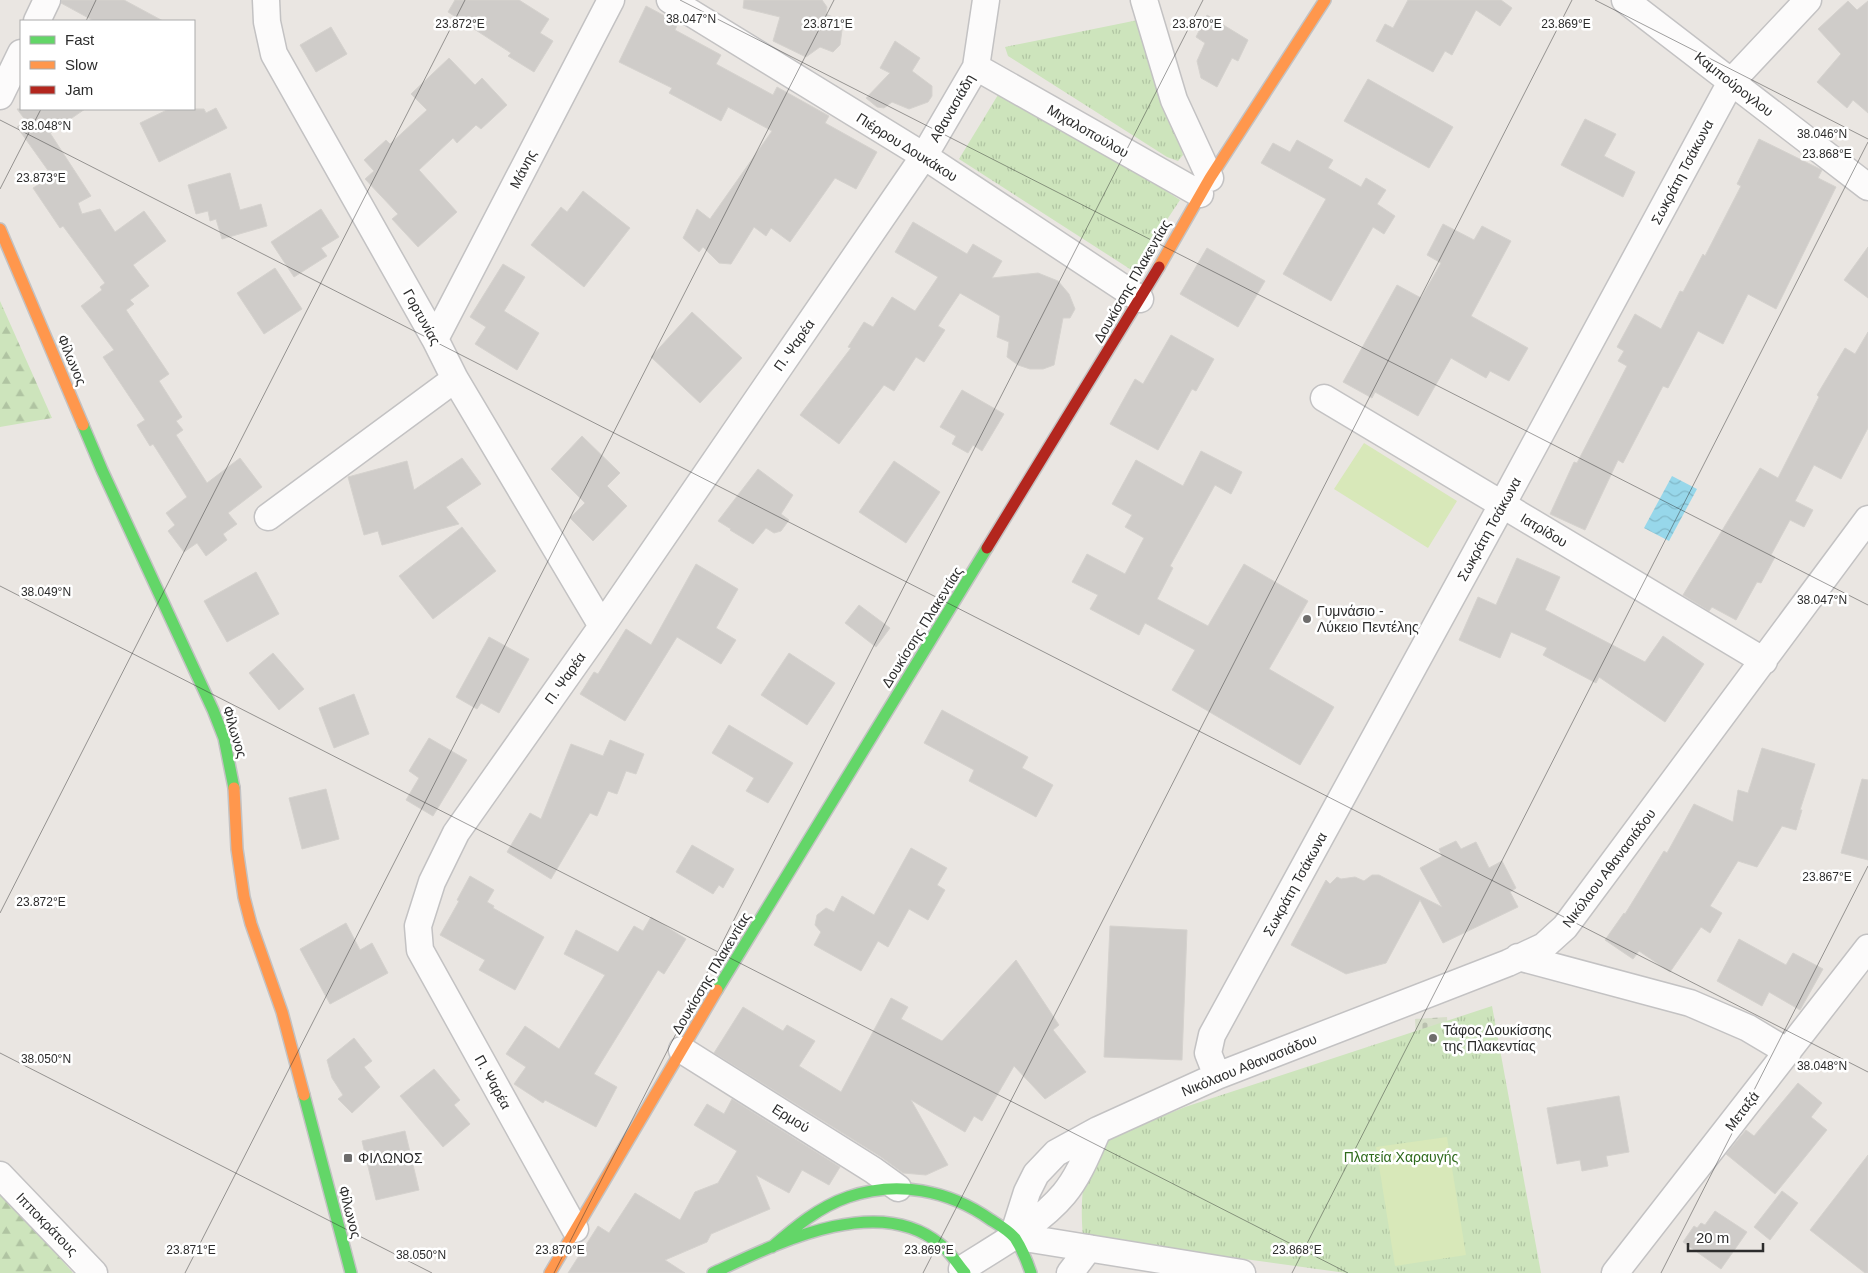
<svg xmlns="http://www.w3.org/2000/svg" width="1868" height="1273" font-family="Arial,sans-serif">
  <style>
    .forest { fill: url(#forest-firs) }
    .cemetery { fill: url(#cemetery-stones) }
    .park { fill: url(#park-tufts) }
    .pitch { fill: #d8e8b9 }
    .water { fill: url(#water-waves) }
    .building { fill: #cfccc9; stroke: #d5d2ce }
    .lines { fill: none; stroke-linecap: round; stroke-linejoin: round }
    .street-casing { stroke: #c3c2c3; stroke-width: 29 }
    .fast-casing { stroke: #c3c2c3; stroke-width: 14 }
    .slow-casing { stroke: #c3c2c3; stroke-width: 14 }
    .jam-casing { stroke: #c3c2c3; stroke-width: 14 }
    .street { stroke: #fcfbfb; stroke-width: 26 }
    .fast { stroke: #63d668; stroke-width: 11 }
    .slow { stroke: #ff974d; stroke-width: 11 }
    .jam { stroke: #b3261e; stroke-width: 11 }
    .ticks { fill: none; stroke: #2c2c2c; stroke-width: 1; stroke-opacity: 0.45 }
    .poi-dot { fill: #6e6d6c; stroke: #fff; stroke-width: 2 }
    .labels { text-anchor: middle; stroke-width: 5; stroke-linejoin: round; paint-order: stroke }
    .street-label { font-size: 14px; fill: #2c2c2c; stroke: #fff }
    .poi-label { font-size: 14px; fill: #2c2c2c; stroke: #fff; text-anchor: start }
    .park-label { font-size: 14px; fill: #2e6a1c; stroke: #fff }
    .ticks-label { font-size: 12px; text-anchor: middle; fill: #2c2c2c; stroke: #fff; stroke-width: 5; stroke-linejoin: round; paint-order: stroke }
  </style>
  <defs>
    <pattern id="forest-firs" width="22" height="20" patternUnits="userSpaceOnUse" patternTransform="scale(1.25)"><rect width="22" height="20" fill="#cde4bc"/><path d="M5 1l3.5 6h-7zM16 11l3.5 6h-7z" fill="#b0c4a2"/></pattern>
    <pattern id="cemetery-stones" width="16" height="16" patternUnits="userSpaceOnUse" patternTransform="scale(1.25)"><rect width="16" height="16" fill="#d7deca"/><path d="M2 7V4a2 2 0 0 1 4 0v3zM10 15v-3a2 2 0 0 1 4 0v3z" fill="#b9bfae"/></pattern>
    <pattern id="park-tufts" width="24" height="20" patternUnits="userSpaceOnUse" patternTransform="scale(1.25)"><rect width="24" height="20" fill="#cde4bc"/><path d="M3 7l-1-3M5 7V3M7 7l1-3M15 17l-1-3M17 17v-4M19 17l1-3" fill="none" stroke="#b0c4a2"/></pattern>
    <pattern id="water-waves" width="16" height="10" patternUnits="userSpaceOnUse" patternTransform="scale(1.25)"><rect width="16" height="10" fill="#97d7ea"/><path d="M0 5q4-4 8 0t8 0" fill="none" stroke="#82b9c9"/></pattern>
  </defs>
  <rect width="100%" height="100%" fill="#eae6e2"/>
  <path class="forest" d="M0 301 52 418 0 427Z
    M0 1189 73 1273H0Z"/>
  <path class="cemetery" d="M1447 1017 1449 1053 1417 1055 1415 1019Z"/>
  <path class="park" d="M1143 19 1183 155 1178 161 1167 157 1008 56 1005 47Z
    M1004 85 1180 200 1133 271 959 159Z
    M1492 1006 1541 1273H1346L1083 1237C1080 1203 1082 1177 1094 1144L1185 1107Z"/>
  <path class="pitch" d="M1364 443 1457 501 1428 548 1334 489Z
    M1447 1137 1466 1255 1395 1266 1376 1147Z"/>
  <path class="water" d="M1672 476 1697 489 1669 541 1644 528Z"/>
  <path class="building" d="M62 0H124L163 21H94L61 3Z
    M455 0H519L549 19 540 33 553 41 534 72 508 56 511 53 448 12Z
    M744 0H822L827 7 826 14 835 18 842 30 840 45 833 52 820 47 806 57 773 41 780 17 743 8Z
    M1408 0H1501L1512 8 1500 26 1476 10 1452 55 1445 51 1433 72 1376 41 1385 24 1393 28Z
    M1848 1 1857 10 1868 1V113L1853 100 1847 108 1817 82 1841 54 1818 29Z
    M646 6 678 23 675 30 721 55 716 64 773 95 777 87 829 116 825 123 877 152 856 189 835 178 790 242 771 228 766 236 754 227 731 264 719 263 703 247 699 252 683 238 697 209 710 219 772 131 728 107 721 121 669 93 672 88 619 62Z
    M1207 15 1248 40 1238 61 1232 58 1217 87 1201 78 1197 61 1205 43 1196 37Z
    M331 27 347 54 316 72 300 45Z
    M895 41 920 58 912 71 932 86V96L928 102 909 109 892 102 884 108 877 107 866 98 890 73 880 68Z
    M449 58 475 85 482 78 507 105 481 129 476 125 457 143 453 138 419 170 457 212 418 247 392 219 398 214 365 179 374 171 364 160 386 140 390 144 427 110 411 94Z
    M1368 79 1453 127 1429 168 1344 121Z
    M216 108 227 128 159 162 140 123 169 109H204L206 113Z
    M17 109H85L50 133 91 196 78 203 82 214 100 209 115 232 144 211 166 241 133 265 149 286 130 300 134 304 126 310 169 374 159 381 182 417 176 421 183 430 176 435 207 483 240 458 262 487 228 513 237 524 223 534 227 540 206 556 197 543 184 552 168 531 175 525 166 513 187 497 153 444 150 446 137 425 145 420 103 357 114 350 81 306 102 290 100 287 105 283 63 226 60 228 33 188 52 176 17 127 26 121Z
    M1585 119 1616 134 1604 156 1635 172 1623 197 1561 165Z
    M1759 139 1822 170 1818 178 1836 187 1776 309 1748 294 1723 344 1698 331 1668 388 1663 386 1623 463 1618 460 1585 530 1550 514 1574 462 1577 463 1627 366 1618 361 1624 351 1617 347 1635 314 1661 329 1680 291 1683 292 1703 254 1705 256 1741 186 1737 184Z
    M1297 140 1333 160 1328 168 1361 187 1366 178 1386 190 1377 204 1395 216 1384 234 1373 227 1331 301 1283 274 1326 199 1261 163 1273 143 1290 152Z
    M230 173 240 210 261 204 267 226 222 239 216 219 210 221 208 211 196 214 188 185Z
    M583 191 630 228 584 287 531 245 561 207 567 212Z
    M321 209 339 237 321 248 327 256 294 277 271 242Z
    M913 222 967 254 973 244 1002 261 992 278 1038 273 1058 281 1069 294 1075 309 1070 318H1063L1054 365 1043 369H1030L1018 365 1007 357 1009 342 997 337 1000 316 960 293 938 326 945 330 924 362 916 357 894 391 884 385 839 444 800 415 851 348 848 347 864 322 873 327 892 297 915 311 938 277 895 252Z
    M1443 224 1474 240 1482 226 1511 241 1471 316 1528 348 1509 381 1490 371 1486 378 1451 358 1418 416 1375 392 1372 398 1343 382 1397 285 1421 298 1441 263 1427 255Z
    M1868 247V298L1844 280Z
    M1207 248 1265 281 1238 327 1180 294Z
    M503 264 525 277 504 311 539 333 517 370 475 344 486 327 470 317Z
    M275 268 302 309 264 334 237 293Z
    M692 312 742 358 700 403 651 357Z
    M1868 332V428L1841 479 1814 465 1795 501 1813 510 1804 527 1790 520 1771 555 1775 557 1761 583 1757 582 1736 620 1712 607 1709 611 1683 595 1760 468 1778 478 1819 397 1817 395 1845 348 1855 354Z
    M1171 335 1214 359 1196 391 1192 389 1158 450 1110 424 1135 379 1143 384Z
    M962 390 1004 414 982 451 973 445 968 453 952 444 956 436 940 427Z
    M582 436 620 473 607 486 627 506 593 541 570 518 585 503 551 469Z
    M1201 451 1242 472 1231 494 1215 485 1170 566 1173 568 1157 599 1208 626 1244 564 1308 601 1269 669 1334 707 1300 765 1172 690 1195 650 1145 623 1139 635 1090 609 1098 595 1072 582 1087 554 1125 574 1144 538 1125 527 1132 515 1112 504 1136 460 1183 486Z
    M462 458 481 484 446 507 459 524 382 545 378 531 364 535 348 477 407 461 414 490Z
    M894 461 940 492 906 543 859 512Z
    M758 469 793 495 781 514 789 520 781 531 774 533 766 528 753 544 730 530 731 529 718 521Z
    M462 527 496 571 433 619 399 576Z
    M1517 558 1560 577 1545 610 1645 662 1663 636 1704 664 1665 722 1599 677 1596 683 1543 655 1547 648 1511 632 1500 658 1459 640 1478 597 1496 605Z
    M696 564 738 589 716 628 736 640 721 664 677 637 625 721 580 694 594 672 598 674 626 629 651 645Z
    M256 572 279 614 227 642 204 601Z
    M859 605 890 628 876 647 845 623Z
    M489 637 529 659 499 713 481 703 477 709 456 697Z
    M273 653 304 689 279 710 249 673Z
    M789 653 835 683 807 725 761 695Z
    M354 694 369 734 334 748 319 708Z
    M942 710 1028 757 1022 768 1053 785 1036 817 969 781 974 770 924 743Z
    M729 725 793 763 768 803 746 791 754 778 712 753Z
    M429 738 467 760 433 816 406 800 419 778 409 771Z
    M610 740 644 754 636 774 626 771 617 794 608 791 597 816 590 813 551 879 507 852 530 813 541 819 571 744 603 756Z
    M1762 748 1815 764 1800 810H1802L1796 830 1782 826 1757 867 1738 861 1710 906 1722 913 1710 933 1701 927 1670 972 1639 951 1633 959 1605 940 1624 913 1625 914 1664 851 1667 853 1694 804 1733 822 1738 790 1748 793Z
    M1862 779 1868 780V860L1841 853Z
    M326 789 339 839 302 849 289 798Z
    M1456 841 1461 849 1476 842 1489 868 1502 861 1516 888 1510 892 1518 907 1443 943 1420 900 1386 963 1346 974 1291 945 1326 880 1330 884 1337 877 1341 879 1355 877 1364 881 1372 875H1379L1442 907 1420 868 1442 856 1439 849Z
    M692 845 734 869 723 888 719 885 713 894 676 872Z
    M911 848 947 868 937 885 945 890 928 920 909 909 888 947 878 941 861 971 814 945 821 932 815 925 817 915 826 908 834 912 842 896 874 915Z
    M470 876 494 890 487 902 494 906 493 908 544 937 515 990 479 970 485 960 440 935 459 901 457 900Z
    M651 917 686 939 664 974 658 970 594 1074 617 1087 596 1127 545 1100 543 1103 514 1084 526 1067 506 1054 525 1026 559 1049 605 975 564 954 576 930 618 952 634 926 643 931Z
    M346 923 360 950 372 943 388 973 330 1004 300 949Z
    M1110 926 1187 930 1182 1060 1104 1057Z
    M1739 939 1786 965 1793 953 1823 969 1800 1010 1769 992 1762 1006 1717 981Z
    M1016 960 1059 1025 1053 1030 1086 1072 1045 1099 1014 1066 982 1121 974 1116 965 1132 911 1100 948 1165 926 1175 903 1173 881 1157 714 1053 743 1007 783 1031 787 1025 815 1041 799 1066 841 1092 891 998 908 1007 901 1019 942 1041Z
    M354 1038 372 1061 364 1067 380 1087 352 1113 338 1099 343 1095 332 1078 327 1060Z
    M434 1069 460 1100 454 1105 470 1124 443 1147 400 1096Z
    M1798 1083 1822 1103 1811 1117 1827 1130 1775 1194 1726 1154 1746 1130 1754 1136Z
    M1619 1096 1629 1152 1606 1156 1608 1166 1582 1171 1580 1160 1557 1164 1547 1108Z
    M732 1099 840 1167 829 1185 802 1170 789 1193 756 1175 770 1209 711 1234 707 1242 665 1260 685 1273H568L598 1226 609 1233 635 1193 680 1220 695 1192 718 1183 737 1151 694 1125 707 1104 724 1114Z
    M405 1131 419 1190 376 1200 362 1141Z
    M1868 1155V1273H1865L1810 1230Z
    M1782 1191 1798 1203 1770 1240 1754 1227Z
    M1715 1211 1747 1232 1721 1269 1683 1242 1694 1226 1697 1228 1701 1223 1705 1225Z"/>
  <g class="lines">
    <g class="street-casing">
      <path id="street" d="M266 0 267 22 274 54 435 339 455 379 602 626
        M670 0 924 156 1140 299
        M1144 0 1174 100 1210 178
        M1625 0 1868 187
        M37 21 47 0
        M976 67 1200 194
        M0 96 21 53
        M435 339 611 0
        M1324 398 1764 661
        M268 517 455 379
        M1518 957 1690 1003 1748 1028 1788 1052
        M682 1050 873 1170 898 1188
        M1217 1076 1208 1053 1212 1035 1502 505 1731 82 1808 0
        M0 1175 94 1273
        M575 1229 420 950 418 926 432 882 456 833 602 626 924 156 976 67 986 0
        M1013 1236 1027 1192 1036 1174 1056 1153 1098 1130 1217 1076 1508 963 1544 946 1565 927 1868 519
        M1013 1236 1242 1273
        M962 1269C996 1247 1038 1225 1064 1194 1079 1176 1088 1152 1098 1130
        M1070 1273 1089 1248
        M1615 1273 1868 948"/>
    </g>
    <g class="fast-casing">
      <path id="fast" d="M83 425 102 470 213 710 224 738 234 788
        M717 990 987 548
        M304 1095 351 1273
        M772 1247C795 1227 819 1207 848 1197 897 1180 949 1190 991 1220 999 1225 1008 1230 1015 1238 1022 1249 1027 1261 1031 1273
        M713 1273C776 1244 877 1192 940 1244 950 1251 957 1264 965 1273"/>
    </g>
    <g class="slow-casing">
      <path id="slow" d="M0 229 83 425
        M1159 267 1210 178 1325 0
        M234 788 237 849 244 897 251 924 282 1012 304 1095
        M550 1273 717 990"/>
    </g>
    <g class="jam-casing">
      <path id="jam" d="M987 548 1159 267"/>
    </g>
    <use href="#street" class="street"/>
    <use href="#fast" class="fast"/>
    <use href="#slow" class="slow"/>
    <use href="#jam" class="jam"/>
  </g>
  <path class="ticks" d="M680 0 1868 605M1595 0 1868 139M86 21 96 0M0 120 1868 1072M0 189 41 109M0 586 1348 1273M0 913 465 0M0 1053 432 1273M185 1273 834 0M554 1273 1203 0M923 1273 1572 0M1292 1273 1868 142M1661 1273 1868 866"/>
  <g class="poi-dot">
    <circle cx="1307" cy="619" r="5"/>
    <circle cx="1433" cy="1038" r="5"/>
    <rect x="343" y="1153" width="10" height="10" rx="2.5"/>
  </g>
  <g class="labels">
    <g class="street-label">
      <text transform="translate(1734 84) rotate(38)" y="5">Καμπούρογλου</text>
      <text transform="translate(952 108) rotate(-60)" y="5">Αθανασιάδη</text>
      <text transform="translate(1088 131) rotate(30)" y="5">Μιχαλοπούλου</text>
      <text transform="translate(907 147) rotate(32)" y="5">Πιέρρου Δουκάκου</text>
      <text transform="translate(523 169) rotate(-63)" y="5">Μάνης</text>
      <text transform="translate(1682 172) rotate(-62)" y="5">Σωκράτη Τσάκωνα</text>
      <text transform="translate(1132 281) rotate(-60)" y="5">Δουκίσσης Πλακεντίας</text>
      <text transform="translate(422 317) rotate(61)" y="5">Γορτυνίας</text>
      <text transform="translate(794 345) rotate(-55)" y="5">Π. Ψαρέα</text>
      <text transform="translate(72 360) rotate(67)" y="5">Φίλωνος</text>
      <text transform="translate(1489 529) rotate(-61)" y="5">Σωκράτη Τσάκωνα</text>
      <text transform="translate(1544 530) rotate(31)" y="5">Ιατρίδου</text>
      <text transform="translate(922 627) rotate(-58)" y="5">Δουκίσσης Πλακεντίας</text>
      <text transform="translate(565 678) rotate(-55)" y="5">Π. Ψαρέα</text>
      <text transform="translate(235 732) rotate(73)" y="5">Φίλωνος</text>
      <text transform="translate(1609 868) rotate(-53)" y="5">Νικόλαου Αθανασιάδου</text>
      <text transform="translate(1295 884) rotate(-61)" y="5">Σωκράτη Τσάκωνα</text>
      <text transform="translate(711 973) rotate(-59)" y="5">Δουκίσσης Πλακεντίας</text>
      <text transform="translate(1249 1065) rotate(-22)" y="5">Νικόλαου Αθανασιάδου</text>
      <text transform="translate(493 1082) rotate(61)" y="5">Π. Ψαρέα</text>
      <text transform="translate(1742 1111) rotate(-52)" y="5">Μεταξά</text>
      <text transform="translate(791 1118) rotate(32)" y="5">Ερμού</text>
      <text transform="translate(350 1212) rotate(75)" y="5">Φίλωνος</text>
      <text transform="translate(47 1224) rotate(46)" y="5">Ιπποκράτους</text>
    </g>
    <g class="poi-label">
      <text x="1317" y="616">Γυμνάσιο -<tspan x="1317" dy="16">Λύκειο Πεντέλης</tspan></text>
      <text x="1443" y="1035">Τάφος Δουκίσσης<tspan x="1443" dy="16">της Πλακεντίας</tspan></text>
      <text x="358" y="1163">ΦΙΛΩΝΟΣ</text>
    </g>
    <g class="park-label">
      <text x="1401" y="1162">Πλατεία Χαραυγής</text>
    </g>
  </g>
  <g class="ticks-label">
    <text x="691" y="23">38.047°N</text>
    <text x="460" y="28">23.872°E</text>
    <text x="828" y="28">23.871°E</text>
    <text x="1197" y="28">23.870°E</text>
    <text x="1566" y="28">23.869°E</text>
    <text x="46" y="130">38.048°N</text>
    <text x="1822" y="138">38.046°N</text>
    <text x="1827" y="158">23.868°E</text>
    <text x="41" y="182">23.873°E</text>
    <text x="46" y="596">38.049°N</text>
    <text x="1822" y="604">38.047°N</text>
    <text x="1827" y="881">23.867°E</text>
    <text x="41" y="906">23.872°E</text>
    <text x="46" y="1063">38.050°N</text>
    <text x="1822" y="1070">38.048°N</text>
    <text x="191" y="1254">23.871°E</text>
    <text x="560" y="1254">23.870°E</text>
    <text x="929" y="1254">23.869°E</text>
    <text x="1297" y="1254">23.868°E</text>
    <text x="421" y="1259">38.050°N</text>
  </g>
  <rect x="20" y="20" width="175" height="90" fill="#ffffff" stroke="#ababab"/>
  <rect x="30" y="36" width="25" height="8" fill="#63d668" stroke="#ababab"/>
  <text x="65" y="45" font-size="15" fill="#2c2c2c">Fast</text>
  <rect x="30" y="61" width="25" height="8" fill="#ff974d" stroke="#ababab"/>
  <text x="65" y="70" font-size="15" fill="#2c2c2c">Slow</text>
  <rect x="30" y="86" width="25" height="8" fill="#b3261e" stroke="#ababab"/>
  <text x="65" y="95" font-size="15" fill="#2c2c2c">Jam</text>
  <path d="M1688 1243v8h75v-8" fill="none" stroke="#2c2c2c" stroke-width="2.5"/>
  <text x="1696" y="1243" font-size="15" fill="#2c2c2c" stroke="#ffffff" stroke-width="4" paint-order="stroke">20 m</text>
</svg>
